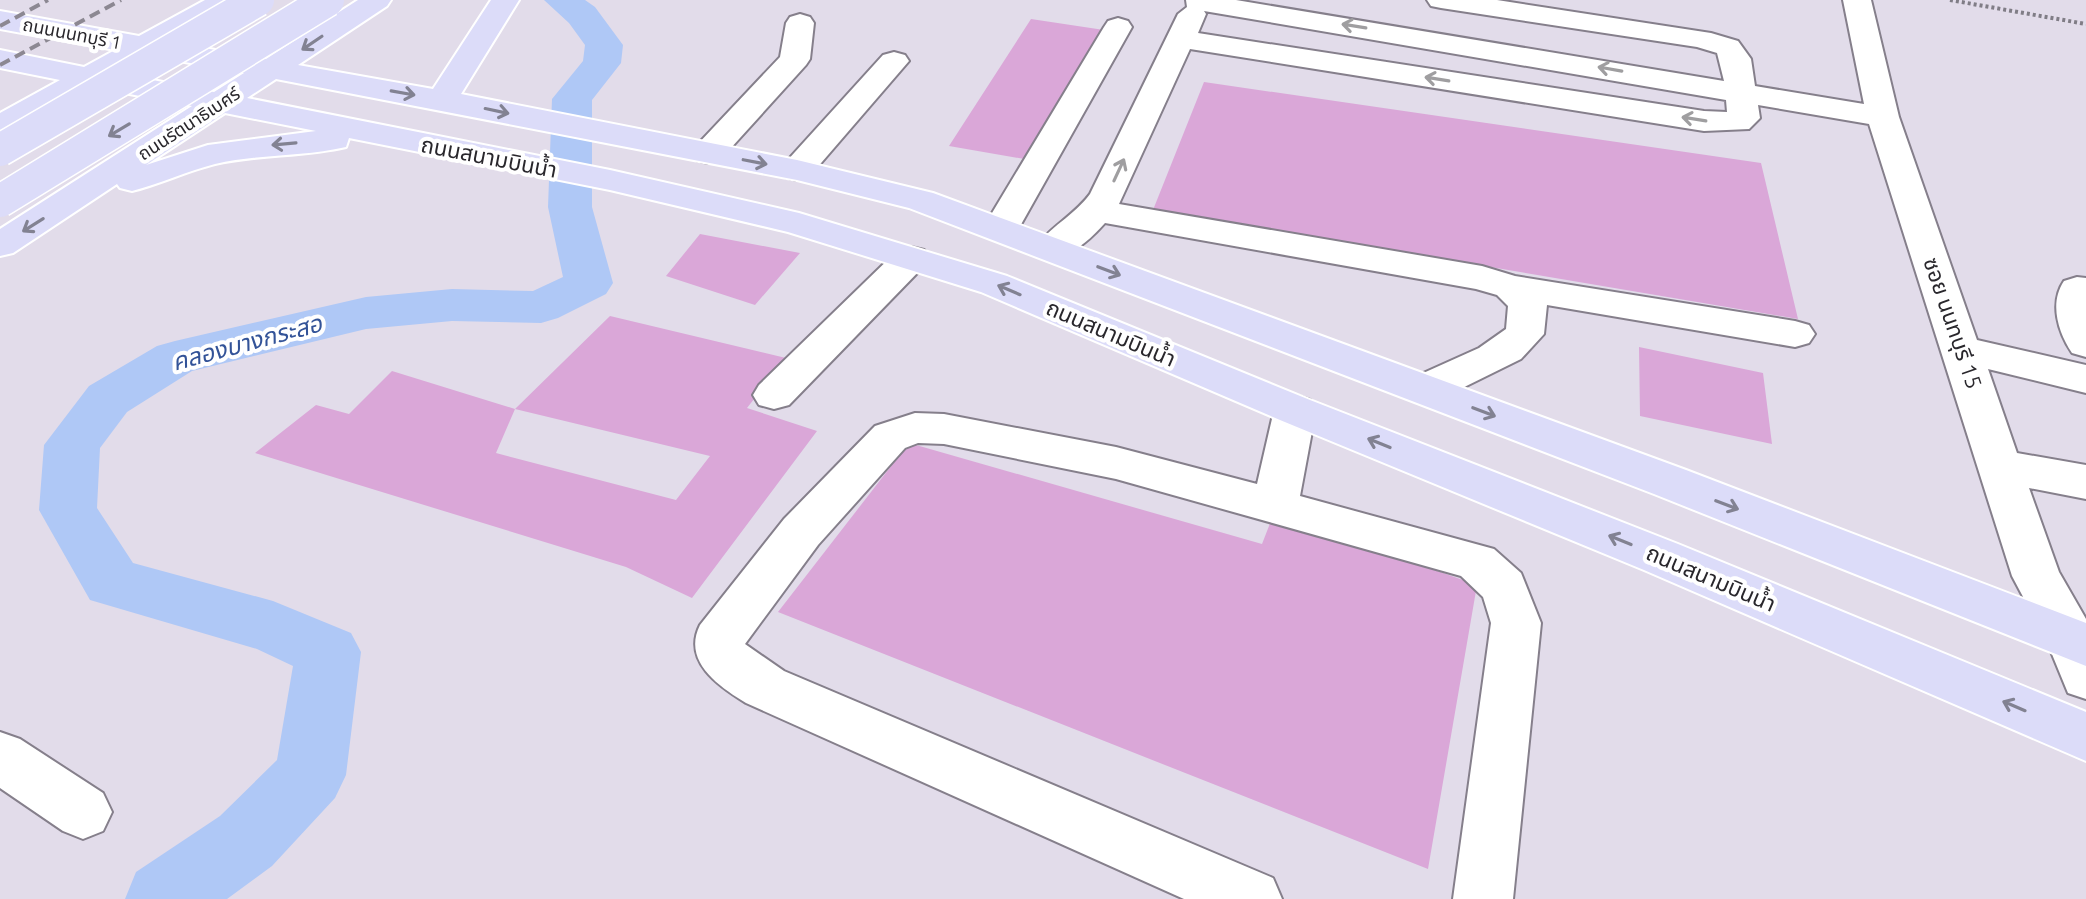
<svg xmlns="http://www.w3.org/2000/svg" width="2086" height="899" font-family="Ubuntu,'Noto Sans Thai',sans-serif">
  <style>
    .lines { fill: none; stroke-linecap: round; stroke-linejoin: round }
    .canal { fill: #afc8f6; fill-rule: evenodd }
    .building { fill: #daa7d8 }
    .minor-casing { stroke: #857f8b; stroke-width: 4 }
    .major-casing { stroke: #fff; stroke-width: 4 }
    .path { stroke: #807d86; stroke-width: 4; stroke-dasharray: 3 3; stroke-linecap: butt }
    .minor { fill: #fff; fill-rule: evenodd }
    .major { fill: #dcdcf9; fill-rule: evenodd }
    .rail { stroke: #8c8892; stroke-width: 4; stroke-dasharray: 11 6; stroke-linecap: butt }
    .major-bridge-casing { stroke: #fff; stroke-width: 35; stroke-linecap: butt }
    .major-bridge { stroke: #dcdcf9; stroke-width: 32 }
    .oneway { stroke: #9f9ea0 }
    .oneway2 { stroke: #828292 }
    .labels { text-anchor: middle; stroke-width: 8; stroke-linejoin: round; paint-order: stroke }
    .far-street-label { font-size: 18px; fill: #29272c; stroke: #fff }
    .street-label { font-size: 22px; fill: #29272c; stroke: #fff }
    .water-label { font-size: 24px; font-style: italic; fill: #335398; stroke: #fff }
  </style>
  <rect width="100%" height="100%" fill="#e2dcea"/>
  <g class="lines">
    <path class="canal" d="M544 0H585L595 7 623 45 621 63 592 100V207L613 283 606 294 558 318 541 323 452 321 366 329 192 371 127 412 100 448 97 508 133 563 273 601 351 633 361 652 346 775 335 798 272 866 227 899H125L136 872 220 816 277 760 293 666 257 649 90 600 39 510 44 445 89 386 157 346 175 341 366 297 452 289 533 291 563 277 548 207 552 99 583 61 585 45 569 23Z"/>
  </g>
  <path class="building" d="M1031 19 1104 30 1030 160 949 146Z
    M1204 82 1761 163 1798 319 1153 210Z
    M700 234 800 253 755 305 666 276Z
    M610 316 786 358 747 408 817 431 692 598 626 567 255 453 316 405 349 414 392 371 515 409 496 453 676 500 710 456 515 409Z
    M1639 347 1763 373 1772 444 1640 416Z
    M909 443 1262 544 1274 513 1477 585 1428 869 778 612Z"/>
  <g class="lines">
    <g class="minor-casing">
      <path id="minor" d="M1186 0H1236L1724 81 1717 53 1697 47 1441 8 1431 6 1427 0H1497L1711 33 1738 41 1751 59 1755 86 1864 104 1843 0H1871L1899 117 1977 340 2086 365V393L1988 369 2017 453 2086 465V499L2029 488 2059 572 2086 619V699L2068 693 2047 642 2012 576 1869 124 1758 105 1760 118 1749 129 1704 131 1190 49 1119 204 1482 266 1515 276 1795 321 1809 325 1815 334 1809 343 1795 347 1547 305 1544 334 1521 359 1440 399 1425 403 1410 399 1404 389 1410 379 1479 348 1506 329 1508 306 1497 295 1476 289 1105 223C1088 242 1065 263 1039 257L1034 249C1049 227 1074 216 1090 194L1178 14 1187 7ZM1204 11 1726 100 1727 112 1704 111 1198 33 1206 14Z
        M800 14 810 17 814 23 810 59 806 65 720 160 708 163 696 160 691 153 696 146 780 57 786 23 790 17Z
        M1118 18 1128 21 1132 27 1019 228 1014 236 1001 239 988 236 983 228 1104 27 1108 21Z
        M894 52 905 55 909 61 809 177 797 180 785 177 780 170 785 163 883 55Z
        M911 247 924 250 930 258 924 266 789 405 774 409 759 405 753 395 759 385 898 250Z
        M2077 277 2086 278V357L2072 353C2058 332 2049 303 2064 281Z
        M1295 395 1310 400 1316 410 1300 496 1494 549 1521 573 1541 623 1513 899H1453L1491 623 1483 597 1461 576 1116 479 944 444 918 443 905 448 818 545 745 644 784 671 1273 878 1282 899H1184L746 703C718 686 682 661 700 625L784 519 875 426 915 413 944 414 1116 447 1257 484 1274 410 1280 400Z
        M0 732 20 739 103 793 112 812 103 831 83 839 63 831 0 788Z"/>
    </g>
    <g class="major-casing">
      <path id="major" d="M205 0H239L235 6 171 42 266 59 358 0H391L387 6 298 65 433 89 491 0H519L461 94 797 160 933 193 1686 470 2086 623V666L1654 494 909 208 797 180 276 79 247 98 610 170 799 213 1007 276 1310 400 1678 544 2086 712V761L1644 570 1280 420 981 292 788 232 610 190 349 138 346 147C303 157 258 154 215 164 187 171 160 184 132 191L120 188 117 184 13 253 0 256V229L192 106 93 87 11 133 0 136V113L60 80 0 68V50L84 67 115 50 0 29V11L139 36ZM147 55 244 73 214 92 117 73ZM225 113 316 131 208 145 146 165Z"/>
    </g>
    <path class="path" d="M1950 0 2086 24"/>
    <use href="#minor" class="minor"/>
    <use href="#major" class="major"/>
    <path class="rail" d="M0 26 48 0
      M0 65 121 0"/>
    <g class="major-bridge-casing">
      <path id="major-bridge" d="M0 150 258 0
        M0 201 328 0"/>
    </g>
    <use href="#major-bridge" class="major-bridge"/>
  </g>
  <defs><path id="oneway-shaft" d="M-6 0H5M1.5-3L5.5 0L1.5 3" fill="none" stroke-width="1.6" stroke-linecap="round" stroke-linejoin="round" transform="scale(2)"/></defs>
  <g class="oneway">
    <use href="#oneway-shaft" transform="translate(1354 26) rotate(-171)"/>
    <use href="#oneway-shaft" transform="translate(1610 69) rotate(-170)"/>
    <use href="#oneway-shaft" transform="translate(1437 79) rotate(-171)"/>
    <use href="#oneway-shaft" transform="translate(1694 119) rotate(-171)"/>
    <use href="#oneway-shaft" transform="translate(1119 170) rotate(-65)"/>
  </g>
  <g class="oneway2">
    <use href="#oneway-shaft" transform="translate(312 43) rotate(146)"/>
    <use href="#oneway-shaft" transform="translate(403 93) rotate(10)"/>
    <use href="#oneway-shaft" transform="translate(497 111) rotate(12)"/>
    <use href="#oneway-shaft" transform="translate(119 130) rotate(149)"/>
    <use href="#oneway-shaft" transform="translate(284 144) rotate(175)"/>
    <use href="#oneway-shaft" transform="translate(755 162) rotate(11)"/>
    <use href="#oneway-shaft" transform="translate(33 225) rotate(148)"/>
    <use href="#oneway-shaft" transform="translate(1109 271) rotate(21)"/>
    <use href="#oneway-shaft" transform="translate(1009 290) rotate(-157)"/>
    <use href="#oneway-shaft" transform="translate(1484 412) rotate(21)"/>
    <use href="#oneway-shaft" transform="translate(1379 443) rotate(-158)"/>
    <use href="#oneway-shaft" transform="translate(1727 505) rotate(21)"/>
    <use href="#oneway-shaft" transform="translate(1620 540) rotate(-158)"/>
    <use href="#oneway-shaft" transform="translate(2014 706) rotate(-157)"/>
  </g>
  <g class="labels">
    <g class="far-street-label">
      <text transform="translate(72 34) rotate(11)" y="6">ถนนนนทบุรี 1</text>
      <text transform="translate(189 124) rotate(-33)" y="6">ถนนรัตนาธิเบศร์</text>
    </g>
    <g class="street-label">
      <text transform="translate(489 157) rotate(11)" y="8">ถนนสนามบินน้ำ</text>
      <text transform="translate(1953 323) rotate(71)" y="8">ซอย นนทบุรี 15</text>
      <text transform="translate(1111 333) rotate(23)" y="8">ถนนสนามบินน้ำ</text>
      <text transform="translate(1711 578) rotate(23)" y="8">ถนนสนามบินน้ำ</text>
    </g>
    <g class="water-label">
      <text transform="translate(247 343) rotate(-15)" y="8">คลองบางกระสอ</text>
    </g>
  </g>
</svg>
